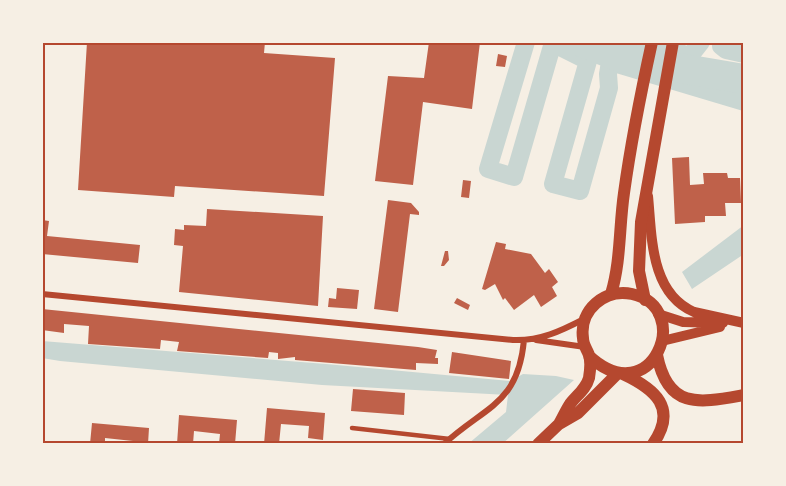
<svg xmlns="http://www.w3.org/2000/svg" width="786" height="486" font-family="Lato,sans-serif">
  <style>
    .water { fill: #c9d6d2 }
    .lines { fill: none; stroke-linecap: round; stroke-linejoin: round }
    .canal { stroke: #c9d6d2; stroke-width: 18 }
    .river { stroke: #c9d6d2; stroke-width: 30 }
    .building { fill: #bf614a }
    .service { stroke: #b5482f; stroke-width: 4.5 }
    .minor { stroke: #b5482f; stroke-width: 6 }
    .tertiary { stroke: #b5482f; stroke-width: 10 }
    .secondary { stroke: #b5482f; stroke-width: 12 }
    .neatline { fill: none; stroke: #b5482f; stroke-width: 2 }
  </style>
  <rect width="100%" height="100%" fill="#f6efe4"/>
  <path class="water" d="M744 225V254L692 289 682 272Z
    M42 341 326 364 510 381 523 374 556 376 574 380 502 444H468L506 412 508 395 322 385 60 361 42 358Z"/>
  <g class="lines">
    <path class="canal" d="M526 42 488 169 514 177 552 46 560 47 588 61 553 184 580 191 609 88 608 74 610 62 744 102
      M620 42 627 45 641 42 690 56 701 42
      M721 42V46L726 50 744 54"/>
    <path class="river" d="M582 42 625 59 744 79"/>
  </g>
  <path class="building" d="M87 42H265L264 53 335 58 324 196 175 186 174 197 78 190Z
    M429 42H480L472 109 423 102 413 185 375 181 388 76 424 78Z
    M498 54 507 56 505 67 496 66Z
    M689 157 690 185 704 184 703 173H727L728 178H740L741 203H725L726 216H705V222L675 224 672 158Z
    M463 180 471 181 469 198 461 197Z
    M388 200 411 203 419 212V215L410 214 398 312 374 309Z
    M207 209 323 216 318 306 179 292 183 246 174 245 175 229 184 230V225L206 226Z
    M42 220 49 221 47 236 140 245 138 263 42 254Z
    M496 242 506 244 505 249 531 254 545 273 549 269 558 282 552 287 557 296 541 307 534 295 514 310 505 298 503 300 495 284 485 290 482 289Z
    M445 251H448L449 260 444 266H441Z
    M337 288 359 290 357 309 328 307 329 298 336 299Z
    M457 298 470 305 468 310 454 303Z
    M42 309 418 347 437 350 435 358H438V364L416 363V370L295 360V357L278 359V353L269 352 268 358 177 351 179 342 161 340 160 349 88 344 89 326 64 324V333L42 330Z
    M452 352 511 361 509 379 449 373Z
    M353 389 405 393 404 415 351 411Z
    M267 408 325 413 323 440 308 438 309 426 281 424 279 444H264Z
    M179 415 237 420 235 444H219L220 434 194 431 193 444H177Z
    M92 423 149 428 148 444H133V441L105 438V444H90Z"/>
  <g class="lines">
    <path class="service" d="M352 428 450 439"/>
    <path class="minor" d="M42 294 513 340C540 341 561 331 584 319
      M536 340 585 347
      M444 444C485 406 518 405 524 340"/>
    <path class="tertiary" d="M648 196C652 236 650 293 694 312L744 323
      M658 314 683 322 723 323
      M662 341 720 327"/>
    <path class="secondary" d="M611 294C621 261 619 227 624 193 631 142 641 92 652 42
      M645 300 639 271 641 222 673 42
      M657 355C668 410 699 403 744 395
      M623 374C655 389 678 408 653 444
      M559 424C563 417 566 410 570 404 577 395 586 389 589 378 590 372 591 361 589 355 587 349 583 345 583 338 579 310 605 288 632 294 695 308 652 414 589 356
      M538 444 559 424 578 413 618 373"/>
  </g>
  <rect width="786" height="486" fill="none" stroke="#f6efe4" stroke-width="87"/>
  <rect x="44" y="44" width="698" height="398" class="neatline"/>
</svg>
